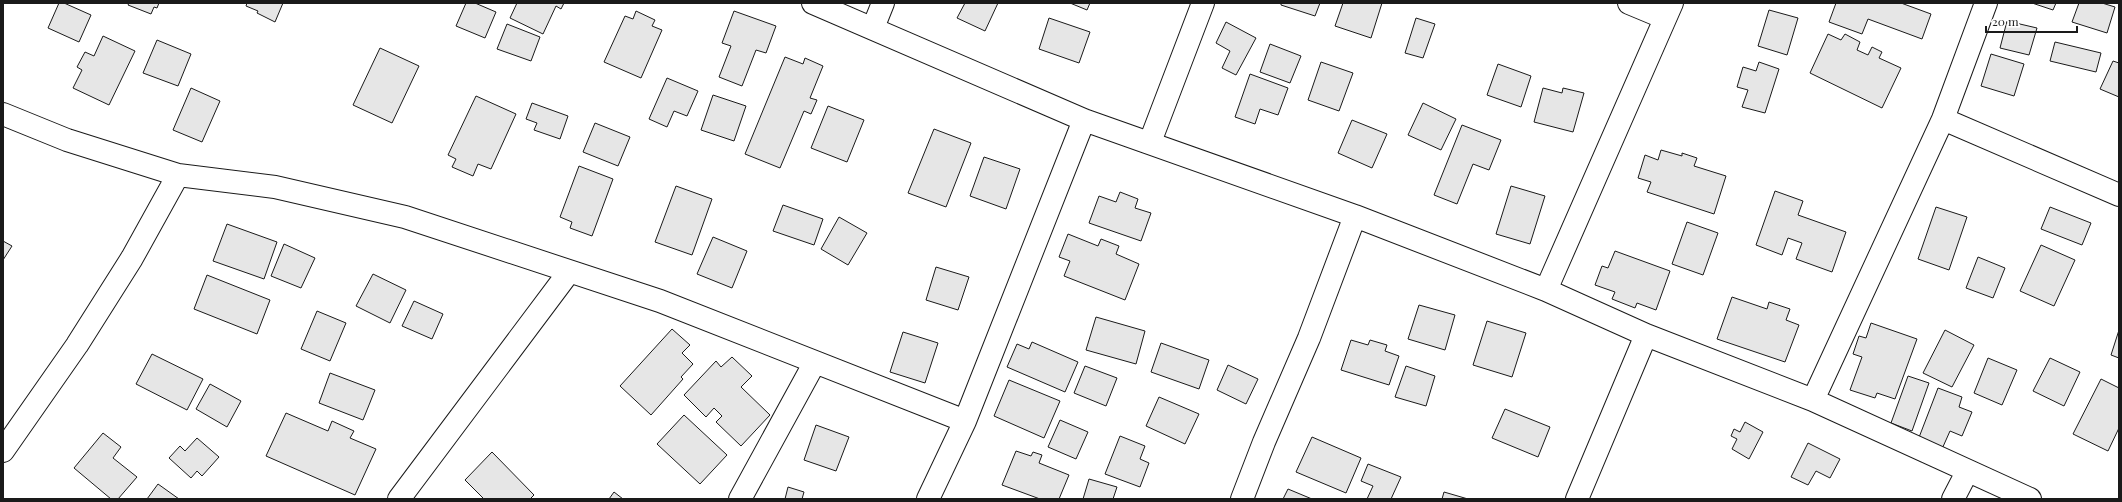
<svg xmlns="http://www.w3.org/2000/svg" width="2122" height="502" font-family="'Playfair Display',serif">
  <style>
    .building { fill: #e6e6e6; stroke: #1a1a1a }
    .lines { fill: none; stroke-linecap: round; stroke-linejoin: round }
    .street-casing { stroke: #1a1a1a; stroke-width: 24 }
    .street { stroke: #fff; stroke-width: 22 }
  </style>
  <rect width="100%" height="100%" fill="#fff"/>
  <path class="building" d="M59 3H64L91 15 79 42 48 28Z
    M129 3H159L157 8 154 7 151 14 128 5Z
    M247 3H283L275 22 257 13 258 11 246 6Z
    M466 3H475L496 12 485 38 456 26Z
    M517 3H564L561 9 556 6 543 34 510 18Z
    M965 3H998L985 31 957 18Z
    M1070 3H1090L1087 10Z
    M1281 3H1320L1315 16 1281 5Z
    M1343 3H1382L1371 38 1335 26Z
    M1836 3H1901L1931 14 1922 39 1868 19 1862 34 1829 22Z
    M2032 3H2056L2053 10Z
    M2079 3H2102L2115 7 2107 33 2072 22Z
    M1769 10 1798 18 1787 55 1758 46Z
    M636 11 655 20 652 26 662 30 641 78 604 62 625 16 633 19Z
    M734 11 776 26 766 53 756 50 742 86 719 77 731 46 722 43Z
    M1049 18 1090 32 1079 63 1039 49Z
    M1416 18 1435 24 1423 58 1405 53Z
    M2007 21 2037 28 2029 55 2000 48Z
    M1226 22 1256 38 1236 75 1222 68 1230 51 1216 43Z
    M507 24 540 37 531 61 497 49Z
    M1828 34 1841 40 1845 34 1860 42 1857 50 1868 55 1872 47 1882 52 1879 58 1901 68 1882 108 1810 73Z
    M103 36 135 51 109 105 73 88 82 70 77 67 85 52 94 56Z
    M157 40 191 54 178 86 143 73Z
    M2055 42 2101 53 2096 72 2050 61Z
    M1270 44 1301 56 1290 83 1260 72Z
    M380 48 419 66 392 123 353 105Z
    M1991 54 2024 64 2014 96 1981 86Z
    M785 57 803 64 805 58 823 66 810 98 817 100 811 114 804 111 780 168 745 154Z
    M2113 61 2119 63V97L2100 89Z
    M1321 62 1353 73 1339 111 1308 100Z
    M1759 62 1779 69 1765 113 1742 107 1748 90 1737 87 1743 67 1756 71Z
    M1498 64 1531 76 1521 107 1487 95Z
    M1250 74 1288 88 1278 115 1260 109 1255 124 1235 117Z
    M667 78 698 91 687 116 674 111 667 127 649 119Z
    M191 88 220 101 202 142 173 130Z
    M1543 88 1562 93 1563 88 1584 93 1573 132 1534 122Z
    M713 95 746 106 734 141 701 130Z
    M476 96 516 114 491 169 478 164 473 176 452 167 456 159 448 155Z
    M532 103 568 116 560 139 534 130 537 123 526 119Z
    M1423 103 1456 119 1441 150 1408 135Z
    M828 106 864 120 847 162 811 148Z
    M1352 120 1387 134 1372 168 1338 153Z
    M595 123 630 137 618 166 583 152Z
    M1462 125 1501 140 1489 170 1473 164 1457 204 1434 195Z
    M934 129 971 143 946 207 908 193Z
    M1661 150 1682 156V153L1697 158 1694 166 1726 176 1714 214 1647 192 1651 182 1638 178 1645 155 1658 160Z
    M984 157 1020 169 1006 209 970 196Z
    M579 166 613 179 592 236 570 228 572 222 560 217Z
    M676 186 712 199 692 255 655 242Z
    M1511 186 1545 196 1530 244 1496 234Z
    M1775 191 1803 201 1798 215 1846 232 1832 272 1796 259 1802 243 1788 238 1782 255 1756 245Z
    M1120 192 1138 199 1135 208 1151 213 1141 241 1089 223 1099 196 1116 202Z
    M783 205 823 219 814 245 773 231Z
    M1936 207 1967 217 1949 270 1918 259Z
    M2050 207 2091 223 2082 245 2041 229Z
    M839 217 867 233 848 265 821 249Z
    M1687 222 1718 233 1703 275 1672 264Z
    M227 224 277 242 264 279 213 261Z
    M1068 234 1098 246 1101 239 1119 246 1116 254 1139 264 1125 300 1064 276 1070 261 1059 257Z
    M713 237 747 251 732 288 697 274Z
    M3 241 12 246 3 260Z
    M284 244 315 258 301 288 271 276Z
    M2041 245 2075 260 2054 306 2020 291Z
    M1615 251 1670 271 1656 310 1637 303 1635 308 1612 299 1615 292 1595 285 1602 266 1608 268Z
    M1978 257 2005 268 1993 298 1966 288Z
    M936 267 969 277 958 310 926 300Z
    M373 274 406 290 390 323 356 306Z
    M207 275 270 300 257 334 194 309Z
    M1732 297 1767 309 1769 302 1790 309 1786 320 1799 325 1785 362 1717 339Z
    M414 301 443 314 432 339 402 326Z
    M1419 305 1455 315 1445 350 1408 339Z
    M317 311 346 323 330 361 301 349Z
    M1096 317 1145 331 1136 364 1086 350Z
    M1487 321 1526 333 1512 377 1473 365Z
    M1871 323 1917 339 1895 399 1877 393 1875 398 1850 390 1862 357 1853 354 1859 336 1866 338Z
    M672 329 690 345 682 353 693 364 681 377 683 379 651 415 620 386Z
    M1945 330 1974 345 1952 387 1923 373Z
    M2119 330V358L2111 355Z
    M903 332 938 343 925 383 890 372Z
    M1351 340 1368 345 1370 340 1387 345 1385 351 1399 356 1389 385 1341 370Z
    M1032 342 1078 362 1065 392 1007 367 1017 344 1029 349Z
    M1161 343 1209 360 1199 389 1151 372Z
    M152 354 203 379 187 410 136 384Z
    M732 357 752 376 741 387 770 415 741 446 716 422 722 416 714 408 706 417 684 395 716 361 721 367Z
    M1988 358 2017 370 2002 405 1974 393Z
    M2050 358 2080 372 2064 406 2033 391Z
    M1228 365 1258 379 1246 404 1217 390Z
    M1085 366 1117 378 1106 406 1074 393Z
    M1406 366 1435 376 1426 406 1395 397Z
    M330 373 375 390 363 420 319 403Z
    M1908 376 1929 383 1912 431 1891 423Z
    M2101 379 2119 388V428L2108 451 2073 434Z
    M1009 380 1060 401 1044 438 994 416Z
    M210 384 241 401 227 427 196 409Z
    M1938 388 1962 397 1959 407 1972 412 1962 436 1950 431 1942 449 1918 440Z
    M1159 397 1199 414 1185 444 1146 426Z
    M1505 409 1550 427 1538 457 1492 438Z
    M286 413 328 431 332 421 354 431 350 438 376 449 355 495 266 456Z
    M684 415 727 455 700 484 657 444Z
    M1060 420 1088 432 1076 459 1048 447Z
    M1745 422 1763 432 1749 459 1732 449 1737 439 1731 436 1734 429 1740 432Z
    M816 425 849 437 836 471 804 460Z
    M103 433 121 447 113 458 137 477 118 499H111L74 468Z
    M1120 436 1145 446 1140 459 1149 463 1140 487 1105 474Z
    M1312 437 1361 458 1346 493 1296 472Z
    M197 438 219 457 202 476 197 471 191 478 169 458 180 446 185 451Z
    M1808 443 1840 459 1830 478 1816 471 1808 485 1791 477Z
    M1016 451 1031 456 1033 452 1042 455 1039 463 1069 475 1059 499H1040L1002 485Z
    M492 452 534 495 530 499H484L465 480Z
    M1368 464 1401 477 1391 499H1367L1373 486 1361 481Z
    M1089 479 1117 487 1113 499H1083Z
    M158 484 179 499H147Z
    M788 487 804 492 802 499H785Z
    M1288 489 1312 499H1283Z
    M614 492 623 499H609Z
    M1444 492 1468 499H1442Z"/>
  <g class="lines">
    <g class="street-casing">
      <path id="street" d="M813 3 1084 120 1355 216 1546 290 1646 335 1813 400 2030 499
        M1629 3 1665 18
        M873 28 883 3
        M3 114 67 140 178 175 275 187 405 217 660 301 965 421
        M1943 119 2119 195
        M1150 142 1203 3
        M1546 290 1672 3
        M1813 400 1943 119 1986 3
        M3 451 77 345 132 258 178 175
        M399 499 569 272
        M740 499 815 362
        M928 499 965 421 1084 120
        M1242 499 1264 442 1309 338 1355 216
        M1577 499 1646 335
        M1953 499 1967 472"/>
    </g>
    <use href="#street" class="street"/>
  </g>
  <rect width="2122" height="502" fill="none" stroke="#1a1a1a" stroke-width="8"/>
  <path d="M1986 26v6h91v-6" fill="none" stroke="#1a1a1a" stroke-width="2"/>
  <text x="1992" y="26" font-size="12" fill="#1a1a1a" stroke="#ffffff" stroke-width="3" paint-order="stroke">20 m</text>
</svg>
